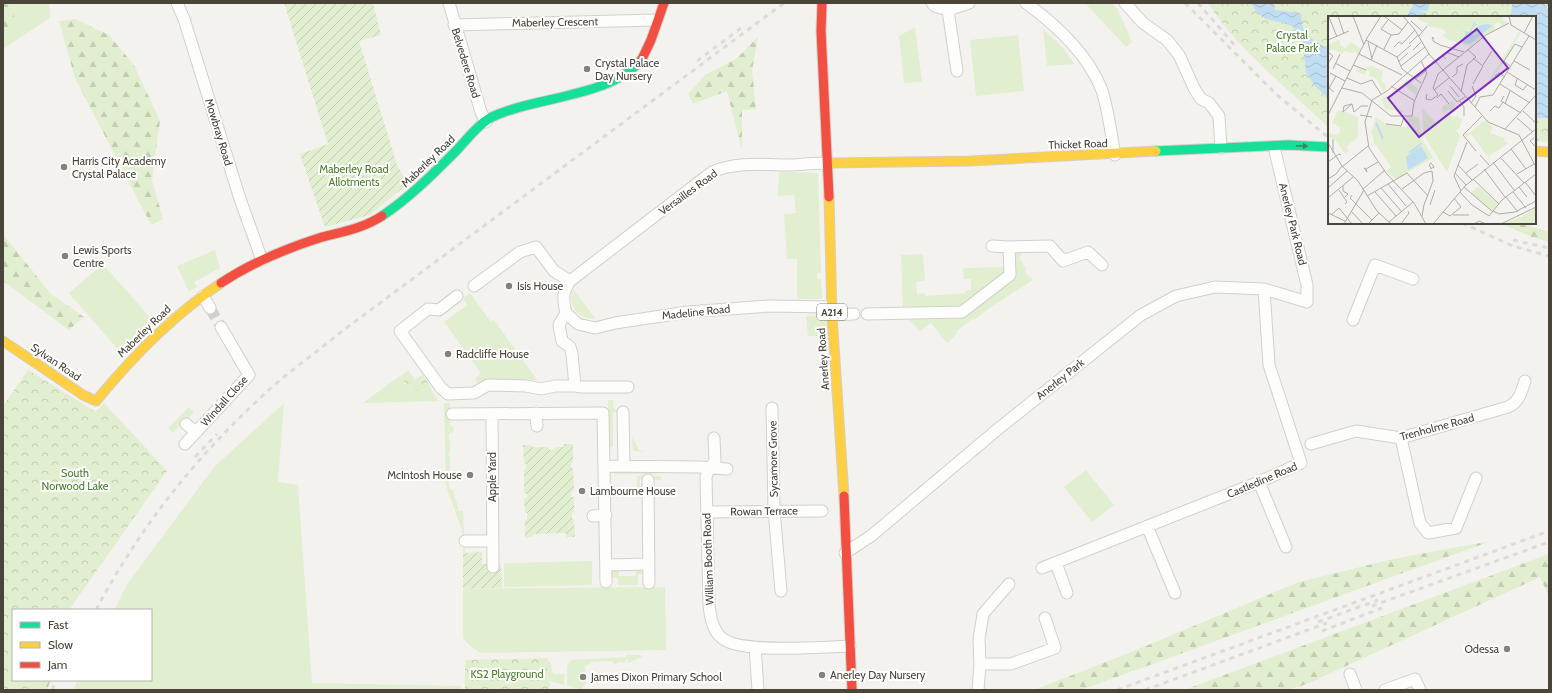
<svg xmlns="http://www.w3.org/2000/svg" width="1552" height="693" font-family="Cabin,sans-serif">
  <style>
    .grass { fill: #e1eecf }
    .forest { fill: url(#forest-firs) }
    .park { fill: url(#park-crowns) }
    .garden { fill: url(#garden-furrows) }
    .water { fill: url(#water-waves) }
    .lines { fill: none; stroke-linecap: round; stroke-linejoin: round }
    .street-tunnel { stroke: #d2cfca; stroke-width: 11; stroke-dasharray: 11 5.5; stroke-linecap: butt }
    .street-casing { stroke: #d2d0cb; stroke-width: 13 }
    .fast-casing { stroke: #d3cfc5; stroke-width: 11 }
    .slow-casing { stroke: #d3cfc5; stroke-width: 11 }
    .jam-casing { stroke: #d3cfc5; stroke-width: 11 }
    .street { stroke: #fdfdfc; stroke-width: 11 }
    .fast { stroke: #16e098; stroke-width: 9 }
    .slow { stroke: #ffcf43; stroke-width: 9 }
    .jam { stroke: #f24e42; stroke-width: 9 }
    .rail { stroke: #dbdbda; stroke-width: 3; stroke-dasharray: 5 5; stroke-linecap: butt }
    .oneway { fill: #36825f }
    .poi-dot { fill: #868178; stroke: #fff; stroke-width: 1.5 }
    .labels { text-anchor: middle; stroke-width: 4; stroke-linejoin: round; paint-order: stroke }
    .shield { fill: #fff; stroke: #817c74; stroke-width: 1 }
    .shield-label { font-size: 10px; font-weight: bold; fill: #4b4439 }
    .street-label { font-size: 11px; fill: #4b4439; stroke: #fff }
    .park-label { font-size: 11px; fill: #4a7f2a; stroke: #fff }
    .poi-label { font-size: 11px; fill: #4b4439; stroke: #fff; text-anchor: start }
    .inset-river { fill: none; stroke: #c0ddf1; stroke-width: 2 }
    .inset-road { fill: none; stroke: #b0aca6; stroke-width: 1 }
    .view { fill: #7b2cbf; fill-opacity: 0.15; stroke: #7b2cbf; stroke-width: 2 }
    .inset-edge { fill: none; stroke: #4b4439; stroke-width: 2 }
  </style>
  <defs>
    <pattern id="forest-firs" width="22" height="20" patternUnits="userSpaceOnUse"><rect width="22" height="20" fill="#e1eecf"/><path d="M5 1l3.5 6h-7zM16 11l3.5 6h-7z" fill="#c3cdb2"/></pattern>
    <pattern id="park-crowns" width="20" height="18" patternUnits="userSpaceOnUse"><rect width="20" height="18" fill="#e1eecf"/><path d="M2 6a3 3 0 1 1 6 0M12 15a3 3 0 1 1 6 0" fill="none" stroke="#c3cdb2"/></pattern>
    <pattern id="garden-furrows" width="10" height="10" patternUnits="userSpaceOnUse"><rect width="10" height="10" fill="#e1eecf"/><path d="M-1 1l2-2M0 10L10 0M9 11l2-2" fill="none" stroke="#c3cdb2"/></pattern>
    <pattern id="water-waves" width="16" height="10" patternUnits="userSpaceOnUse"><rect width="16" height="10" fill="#c0ddf1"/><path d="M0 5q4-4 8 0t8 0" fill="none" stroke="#a6bfcf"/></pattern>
  </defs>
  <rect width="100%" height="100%" fill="#f4f2ee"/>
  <path class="grass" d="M14 3H49L50 18 3 49V36L14 21Z
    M1085 3H1112L1118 10 1132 42 1126 47Z
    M915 27 922 82 904 83 899 36Z
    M1043 29 1063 48 1075 64 1047 66Z
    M1018 35 1024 91 976 96 970 40Z
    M779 172 818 173 821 273H817L818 279H821L822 299H797V259H787L784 214 796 213 794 195 778 196Z
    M1019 248 1021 256 1019 258 1026 269 1024 270 1028 276H1030L1033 280C1013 293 991 306 974 320L973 318 956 332 957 334 947 343 931 323 920 331 905 316 962 314 1008 280 1011 255Z
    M215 250 220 268 194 282 197 287 189 292 177 266Z
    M923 254 925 281 916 282 917 294 925 293V296L965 293V291L971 290V279H964L963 268 1007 267 1006 276 961 310H903L901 255Z
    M103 264 154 322 120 352 69 293Z
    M573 289 595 318C577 320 568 305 573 289Z
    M470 293 491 322 494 320 537 380 488 379 478 383 475 379 481 373 444 322 467 305 463 298Z
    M806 316H828L829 336H808Z
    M401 375C402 385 412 390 421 391L430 387 438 401 363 403Z
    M608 400H613L614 410H619V412H613V447H609Z
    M284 403 278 482 298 485 312 683 456 686H461V690H73L78 680H151V610H114L128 583 214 467Z
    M444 403H450V426H453L454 431 449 434 450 450 448 455 450 457V470L448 475 449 488 453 490 459 511H463L465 553H463L462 530 446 486Z
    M189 407 194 412 173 433 168 428Z
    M632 437 639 450 645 452 633 451Z
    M1086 470 1114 505 1092 522 1064 487Z
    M616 472H656V474H613Z
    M637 476H661V480L640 479 641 497H637Z
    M592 561V585L504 587V563Z
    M619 569V576H636V571H642V569L645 574H638V585H618V578L611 577 613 572Z
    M665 587 666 650 481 653 470 646 463 638V589Z
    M626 655H641L642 657 628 663 627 657 625 663 620 662 615 664 612 661 592 662 585 667 586 683 581 690 567 685V666L571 660 626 657Z
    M550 661 553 674H565L564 685 549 681 547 674V662Z"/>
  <path class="forest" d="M3 3H14V21L3 36Z
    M75 19 109 35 134 65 160 121 152 180 163 219 151 225 75 78 59 21Z
    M758 37 752 71 756 109 742 110V151L727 91 693 104 688 94 705 75 736 59Z
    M1500 223H1521L1549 232V242L1532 237Z
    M3 234 51 294 84 317 69 330 3 281Z
    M1491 541 1081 690H1034L1129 653 1299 582 1393 559Z
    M1549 554V597L1540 577 1307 684 1288 690H1184Z
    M20 680H51L47 690H14Z"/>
  <path class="park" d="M1208 3H1549V142L1535 141V17H1329V128C1288 88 1239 52 1208 3Z
    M28 370 96 412 104 403 167 471 69 610H13V680H37L32 690H3V406Z
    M408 370 415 380 423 374 430 387 419 391C411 389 404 385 401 376Z
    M548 658 547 674 550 685 548 690H465V660Z"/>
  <path class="garden" d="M284 3H373L381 35 359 41 397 165 408 184 369 215 325 227 300 154 328 144Z
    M564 444H573V462L571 463V468H573L574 491 571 492V497H574V512L572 513V519H574L575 537H566V533L533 534V537L525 538V520H527V513H525L524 499 527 498V494L524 493V470L526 469V464H524L523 445H531L532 447H549V450L555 449V447H564Z
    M482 552V564H501L502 588 463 589V553Z"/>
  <path class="water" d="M1251 3H1274L1275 10 1299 13 1302 15C1299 32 1311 39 1325 47L1329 45V99L1314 85 1306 72 1303 45 1296 36 1294 27C1276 17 1262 26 1251 3Z
    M1413 3H1430L1427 11 1416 10 1426 13V17H1406L1412 7Z
    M1512 3H1544L1549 11V118H1535V17H1511Z"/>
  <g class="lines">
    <path class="street-tunnel" d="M210 308 221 327"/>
    <g class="street-casing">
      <path id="street" d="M177 3 184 19 240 199 262 260
        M449 3 481 112 486 122
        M932 3 935 6 948 10
        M1026 3C1055 24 1087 54 1101 88 1108 106 1111 135 1115 155
        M1125 3 1143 23 1167 40 1179 55 1195 90 1201 99 1209 103 1219 116 1221 148
        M454 25 656 20
        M957 71 948 10 969 3
        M992 246 1009 247
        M474 286 520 252 536 247 554 271 570 281
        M203 296 210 308
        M457 296 439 310 428 309 400 331 441 388 448 394 474 393 488 385 526 386 541 389 555 386H575L572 354 570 347 562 341 559 325 566 313C563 300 562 292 570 281L712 172C738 161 766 165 793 165 805 164 816 163 828 163
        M566 313 578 324 595 328 615 323 688 312 769 306 832 307
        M867 314 962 312 1010 275 1009 247 1050 246 1063 261 1088 252 1102 265
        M832 315 854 314
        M1353 320 1375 265 1413 279
        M575 386 581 387H628
        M772 408 774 510 781 591
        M623 412 624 466
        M536 413 537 426
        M452 414 603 413 606 582
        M492 414 493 567
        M186 424 196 432
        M714 438 715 462 709 468 706 477 709 604C710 616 712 630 722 638 739 654 824 647 850 646
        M1401 438 1420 523 1428 533 1456 528 1476 478
        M185 444 249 375 221 327
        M1311 444 1356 431 1401 438 1508 407C1519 402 1521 393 1525 381
        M605 466 700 467 727 469
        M648 480 649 583
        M1259 482 1286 547
        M707 512 822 511
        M593 516 606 515
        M1147 526 1175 593
        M465 541H492
        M845 553 871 536 998 429 1141 315 1176 296 1215 287 1264 289 1307 302V285L1274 147
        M1056 563 1067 593
        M607 565 649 564
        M1042 568 1259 482 1301 463 1269 365 1264 289
        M755 647 758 690
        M980 664H1011L1055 648 1045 618
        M1350 674 1356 690
        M978 690 980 664 979 639 983 614 1009 584
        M1385 690 1415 679 1420 690"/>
    </g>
    <g class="fast-casing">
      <path id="fast" d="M1156 151 1288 145 1329 147
        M382 216C409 198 432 175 455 152 466 141 476 126 490 118 534 96 611 98 642 59"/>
    </g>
    <g class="slow-casing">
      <path id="slow" d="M1535 151 1549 152
        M828 163 970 161 1156 151
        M829 197 832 315 844 496
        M3 341 83 395 96 401C133 356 173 315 221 283"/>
    </g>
    <g class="jam-casing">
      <path id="jam" d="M822 3 821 31 829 197
        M642 59 651 40 664 3
        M221 283C251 263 285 249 319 238 341 232 362 229 382 216
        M844 496 852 690"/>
    </g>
    <use href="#street" class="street"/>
    <use href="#fast" class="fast"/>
    <use href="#slow" class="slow"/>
    <use href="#jam" class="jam"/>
    <path class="rail" d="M1185 3 1277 95 1329 138
      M1198 3 1237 48
      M697 61 745 25
      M1462 223 1513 246 1549 256
      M1513 240 1549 248
      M195 457 217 434
      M1372 606 1549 542
      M96 610C140 526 200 452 270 389 292 369 318 351 341 332L784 3
      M1318 622 1378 600
      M1322 631 1382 608
      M52 690 56 680
      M1117 690 1549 531
      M1145 690 1327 623"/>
  </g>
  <defs><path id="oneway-solid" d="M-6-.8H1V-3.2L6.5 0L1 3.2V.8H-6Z"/></defs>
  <use class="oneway" href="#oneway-solid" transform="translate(1302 146) rotate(2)"/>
  <g class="poi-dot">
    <circle cx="587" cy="69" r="4"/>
    <circle cx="64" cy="167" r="4"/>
    <circle cx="65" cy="256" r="4"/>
    <circle cx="509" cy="286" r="4"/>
    <circle cx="448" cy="354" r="4"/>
    <circle cx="470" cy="475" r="4"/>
    <circle cx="582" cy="491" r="4"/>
    <circle cx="1507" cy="649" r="4"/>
    <circle cx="822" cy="675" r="4"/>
    <circle cx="583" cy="677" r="4"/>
  </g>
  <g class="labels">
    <rect class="shield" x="817" y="304" width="30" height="16" rx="3"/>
    <g class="shield-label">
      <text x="832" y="316">A214</text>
    </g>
    <g class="street-label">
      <text transform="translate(555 22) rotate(-1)" y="4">Maberley Crescent</text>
      <text transform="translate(466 63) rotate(73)" y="4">Belvedere Road</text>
      <text transform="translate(219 132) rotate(73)" y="4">Mowbray Road</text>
      <text transform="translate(1078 144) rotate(-2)" y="4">Thicket Road</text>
      <text transform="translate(428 161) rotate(-44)" y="4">Maberley Road</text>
      <text transform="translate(688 192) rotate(-36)" y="4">Versailles Road</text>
      <text transform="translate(1293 224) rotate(76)" y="4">Anerley Park Road</text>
      <text transform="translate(696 312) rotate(-6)" y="4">Madeline Road</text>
      <text transform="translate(144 331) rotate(-44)" y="4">Maberley Road</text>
      <text transform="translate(823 359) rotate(-94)" y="4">Anerley Road</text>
      <text transform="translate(56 362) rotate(34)" y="4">Sylvan Road</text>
      <text transform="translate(1060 379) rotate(-39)" y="4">Anerley Park</text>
      <text transform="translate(224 401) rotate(-48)" y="4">Windall Close</text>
      <text transform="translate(1437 427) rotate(-15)" y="4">Trenholme Road</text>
      <text transform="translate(773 459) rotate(-91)" y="4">Sycamore Grove</text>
      <text transform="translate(492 477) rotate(-90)" y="4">Apple Yard</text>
      <text transform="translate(1262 480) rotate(-23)" y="4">Castledine Road</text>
      <text transform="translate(764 511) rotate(-1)" y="4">Rowan Terrace</text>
      <text transform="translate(708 559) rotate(-92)" y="4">William Booth Road</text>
    </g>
    <g class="park-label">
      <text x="1292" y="39">Crystal<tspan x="1292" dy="13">Palace Park</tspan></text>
      <text x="354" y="173">Maberley Road<tspan x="354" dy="13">Allotments</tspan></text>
      <text x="75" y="477">South<tspan x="75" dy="13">Norwood Lake</tspan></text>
      <text x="507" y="678">KS2 Playground</text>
    </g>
    <g class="poi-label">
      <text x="595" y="67">Crystal Palace<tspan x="595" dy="13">Day Nursery</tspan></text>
      <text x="72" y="165">Harris City Academy<tspan x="72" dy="13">Crystal Palace</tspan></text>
      <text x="73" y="254">Lewis Sports<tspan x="73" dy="13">Centre</tspan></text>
      <text x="517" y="290">Isis House</text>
      <text x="456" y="358">Radcliffe House</text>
      <text x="462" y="479" text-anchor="end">McIntosh House</text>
      <text x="590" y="495">Lambourne House</text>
      <text x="1499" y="653" text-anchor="end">Odessa</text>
      <text x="830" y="679">Anerley Day Nursery</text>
      <text x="591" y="681">James Dixon Primary School</text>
    </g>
  </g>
  <g transform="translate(1328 16)">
    <rect width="208" height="208" fill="#f4f2ee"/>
    <path d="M124 85 127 89 123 98 122 93 115 97 114 91ZM94 92 108 107 117 100 132 120 119 156 95 118Z" fill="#e1eecf"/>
    <path d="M191 16H193L175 47 151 81ZM44 50 55 55 53 64 58 69 56 76 48 62 41 60 42 55 38 54 37 59 28 55 29 52 37 54 39 51ZM60 79 63 90 79 97 58 93 53 83Z" fill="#e1eecf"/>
    <path d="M208 191V208L176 207 194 201Z" fill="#e1eecf"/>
    <path d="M92 0H175V4L180 7 173 10 171 6 166 8 167 13 142 30 121 24 115 20 118 16 115 13 99 10 100 7 90 4ZM11 21 12 29 17 32 23 26 33 33 30 39 26 34 25 37 16 35 14 38 4 33 0 35V29L11 24ZM10 94 30 101V117L36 116 30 118V121L18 131 21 135 17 138 6 122H0V117L7 119 12 116V111L4 107ZM121 95 123 100 127 101 129 99 134 104 131 113 128 114 116 99ZM84 100 91 101 94 123 105 142 68 163 58 155 63 151 47 128 41 130 46 127 43 113H45L47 101 60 109 73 111H79L78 101ZM157 104 165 111 162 117 177 122 176 125 181 127 161 140 163 145 143 118 137 122V117L140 118Z" fill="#e1eecf"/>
    <path d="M79 63 90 73 89 80 75 68ZM150 170 170 188 164 195 143 177Z" fill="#e1eecf"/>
    <path d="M146 6 149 9 145 11 142 19 149 18 146 13 153 9 160 8 164 10 142 28 132 26 138 18 136 15 132 17 135 15 142 16ZM93 130 100 142 80 154 78 141Z" fill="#c0ddf1"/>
    <path class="inset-river" d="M48 107 55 123M81 137 94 127"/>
    <path class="inset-road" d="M10 0 16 18M25 0 36 29M56 0 74 14M75 0 87 14 101 38 160 106 191 119 208 151M181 0 183 9 208 24M1 1 9 21M60 4 53 13 63 19M83 5 95 16M196 17 205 0M91 20 99 10M104 23 105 21V25L112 29 136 36M0 24 21 15M38 24 69 41 74 53 93 67M40 26 44 43M81 28 90 19M66 31 71 26 74 28 87 14M56 33 63 19 71 18 80 6M85 34 94 25M0 36 5 40 0 47M31 38 74 59M69 41 83 29M118 43 115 40 118 36 131 41M43 44 49 29M71 45 80 37M186 45 202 54M7 47 22 55M25 49 38 54M155 49 164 35M73 50 97 31M183 51 176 45 187 28 194 31M5 53 12 38M179 56 208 74M2 57 17 65M167 60 171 57 177 61M124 61 129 57V51L135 48M19 62 33 68 44 64 53 78M87 63 99 54M189 63 187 69 195 74 199 69M145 68 155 50 145 42M172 68 202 87M63 70 87 85M122 70 131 81M14 72 34 77 63 100H84L86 86 99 57 93 45M105 72 110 58 158 19 181 7M106 74 121 62M120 75 129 86 137 81M6 76 1 72 8 60M133 76 139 49 148 41 139 33M99 78 98 83 103 84 110 79 105 72M176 80 173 85 193 97M109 82 113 78 121 88M132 85 136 91V100M143 87 148 80 144 70M24 88 16 90 15 96 24 88 26 96 33 90H40M177 88 182 75M147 91 152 81 165 79 201 20M162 95 167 90 171 92 175 86M195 95 208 107M0 99 39 22 53 0M32 99 44 101M189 102 205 116M58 108 73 110 76 101M177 113 208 79M206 122 202 125 207 130M5 123V137M0 127 14 150 30 165 49 195 63 208M183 133 198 153M148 135 135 119 154 100M152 139 161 149M172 141 196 167M0 146 11 138 13 139M165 146 186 174M130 149 144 164M14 151 40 130M38 153 36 152 39 156 38 153 50 146M102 153 106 151 103 147 101 149 103 152M156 153 177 181M127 157 138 169M138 157 150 148M189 158 206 148M0 163 8 158 14 150M145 163 171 188M197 166 208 180M60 168 78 190M15 170V175L20 178 17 181M136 171 165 196M191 171 199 181M0 172 19 155M53 172 73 195M35 173 57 154M74 173 96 157 104 155 105 165 96 189 94 200M11 174 19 186 17 188M133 175 126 160 139 126M47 176 68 200M132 176 144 189 161 200 174 184 208 158M185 176 198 192M24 179 22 182 44 204M39 180 79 157 100 180M178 181 190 196M0 182 25 161M102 189 107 174M23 195 35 208M165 195 171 198 187 196 208 185M115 196 122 200 133 191 126 182M0 197 17 205M3 199 11 192 24 208M125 199H141M61 206 85 186M16 208 36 174M40 208 51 197M73 208 81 197 80 195M98 208 86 187 58 157 41 132 37 106 44 84 59 75 101 38M105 208 137 170 208 113M146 208 151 205 158 208M173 208 208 191"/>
    <path class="view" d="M149 13 180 52 91 121 60 82Z"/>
    <rect width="208" height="208" class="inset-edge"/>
  </g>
  <rect width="1552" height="693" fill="none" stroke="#4b4439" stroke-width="8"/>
  <rect x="12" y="609" width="140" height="72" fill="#ffffff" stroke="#b7b4b0"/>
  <rect x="20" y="622" width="20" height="6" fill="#16e098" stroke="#b7b4b0"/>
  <text x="48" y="629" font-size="12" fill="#4b4439">Fast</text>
  <rect x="20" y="642" width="20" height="6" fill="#ffcf43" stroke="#b7b4b0"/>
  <text x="48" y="649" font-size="12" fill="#4b4439">Slow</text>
  <rect x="20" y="662" width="20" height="6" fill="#f24e42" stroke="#b7b4b0"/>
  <text x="48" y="669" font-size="12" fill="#4b4439">Jam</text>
</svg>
